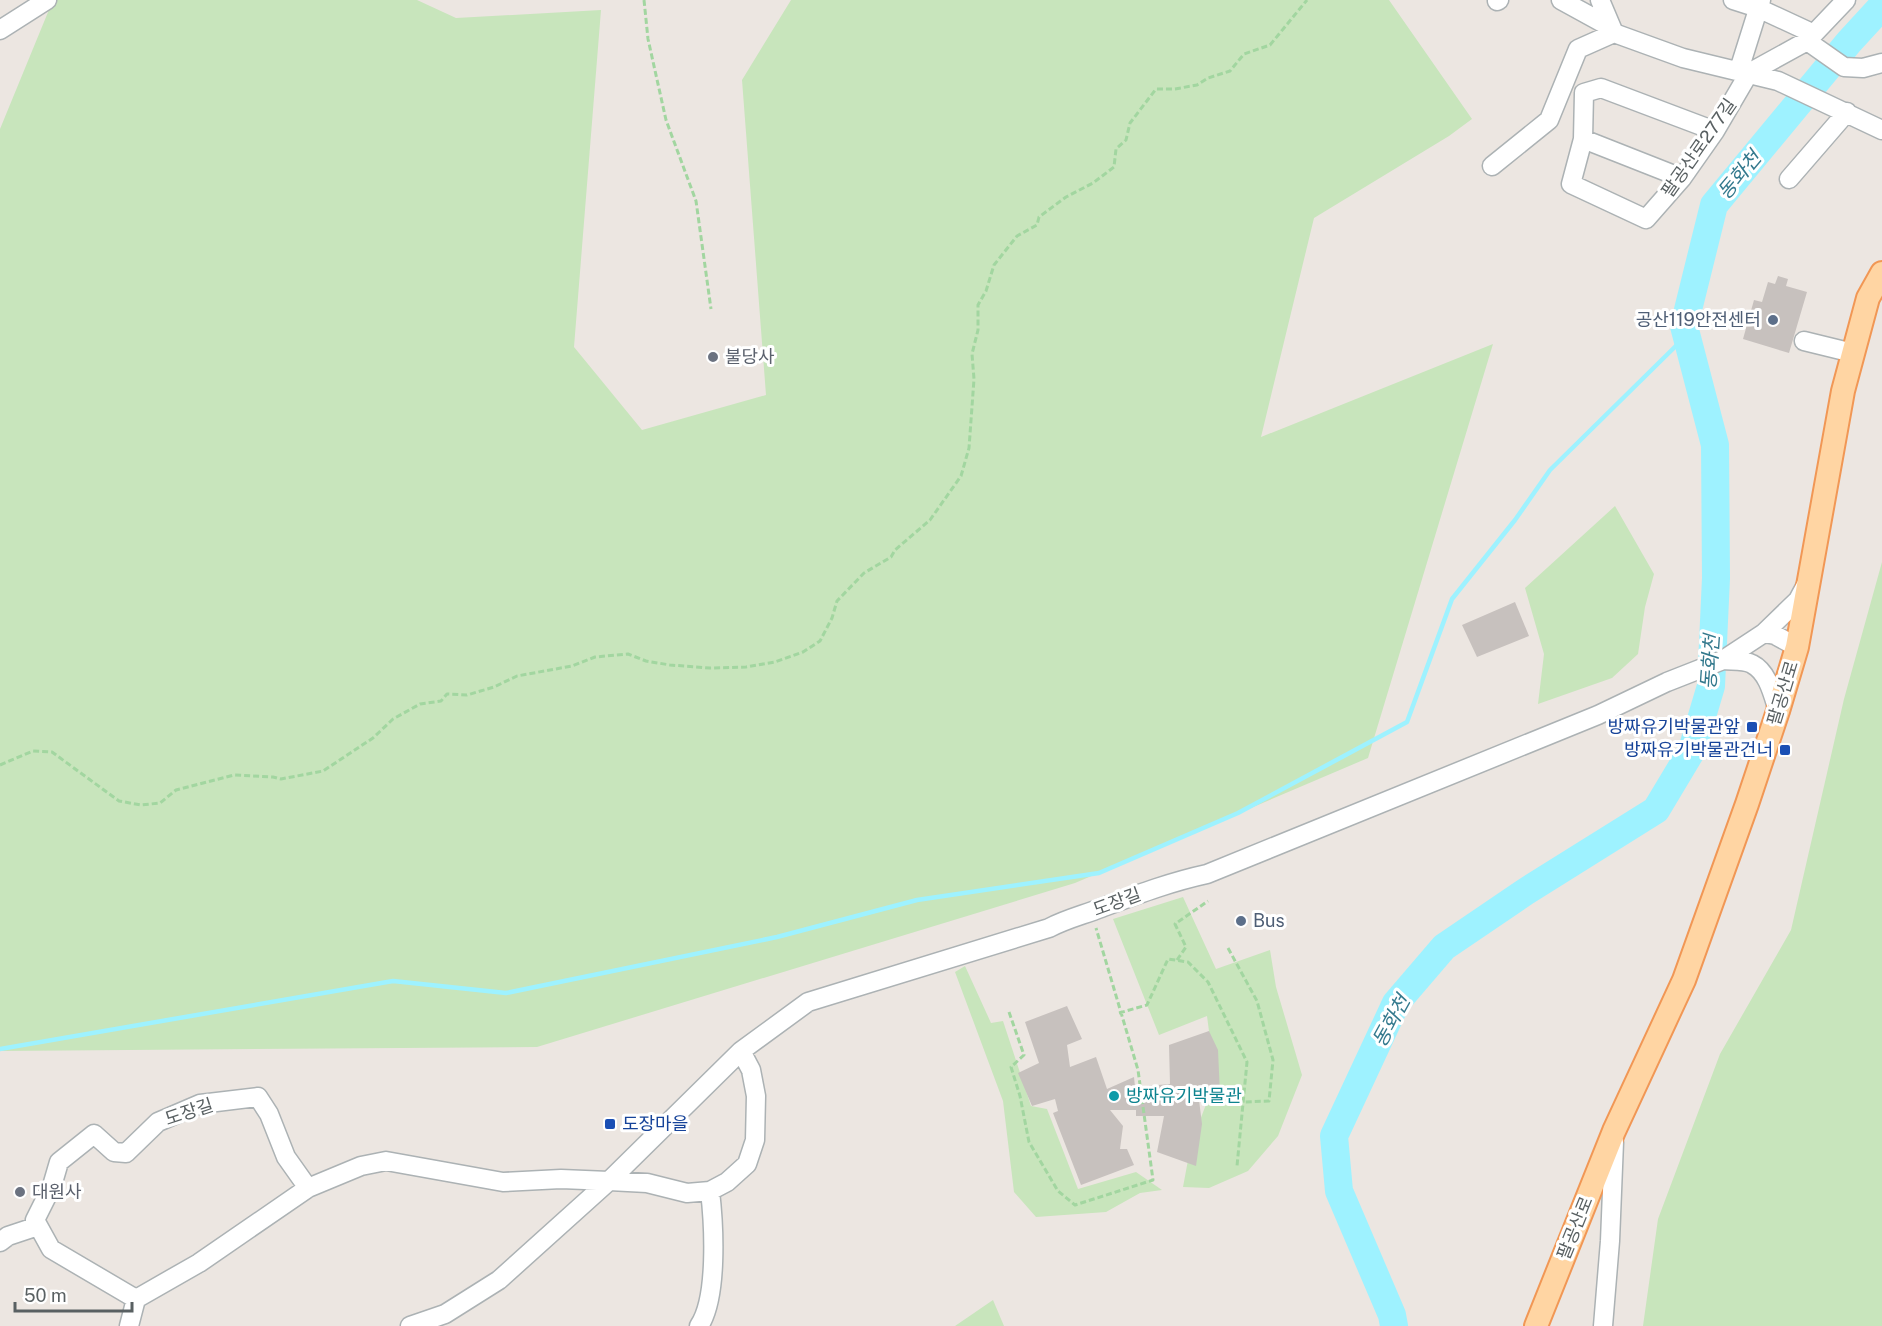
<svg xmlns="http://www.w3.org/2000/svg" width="1882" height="1326" font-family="'Public Sans','Noto Sans KR',sans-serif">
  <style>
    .green { fill: #c8e5bc }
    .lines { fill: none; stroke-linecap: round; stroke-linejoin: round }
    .stream { stroke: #9ef2ff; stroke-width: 4.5 }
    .river { stroke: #9ef2ff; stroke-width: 28 }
    .building { fill: #c7c1be }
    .minor-casing { stroke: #acb2b4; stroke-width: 21 }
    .major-casing { stroke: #f19755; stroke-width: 26 }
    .path { stroke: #a2d6a0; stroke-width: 3; stroke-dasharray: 6 3; stroke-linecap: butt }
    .minor { stroke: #fff; stroke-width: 18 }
    .major { stroke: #ffd5a3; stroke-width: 22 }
    .service-dot { fill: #5c6f8a; stroke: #fff; stroke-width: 2 }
    .worship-dot { fill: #6b7280; stroke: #fff; stroke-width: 2 }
    .transit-dot { fill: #1a4fb4; stroke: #fff; stroke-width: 2 }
    .culture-dot { fill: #0f9aa8; stroke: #fff; stroke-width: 2 }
    .labels { text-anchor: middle; stroke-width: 6; stroke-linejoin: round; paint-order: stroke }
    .street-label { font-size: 18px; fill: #596062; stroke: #fff }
    .service-label { font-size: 18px; fill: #4e5e75; stroke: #fff; text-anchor: end }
    .worship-label { font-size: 18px; fill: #5b616d; stroke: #fff; text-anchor: start }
    .transit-label { font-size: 18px; fill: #164399; stroke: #fff; text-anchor: end }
    .culture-label { font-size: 18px; fill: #0d838f; stroke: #fff; text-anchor: start }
    .water-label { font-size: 20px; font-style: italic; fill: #33798d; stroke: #fff }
  </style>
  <rect width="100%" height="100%" fill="#ece6e1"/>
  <path class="green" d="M53 0H417L456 18 601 10 574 347 642 430 766 395 742 80 791 0H1389L1472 119 1449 136 1314 218 1261 437 1493 344 1368 758 1075 883 537 1047 0 1051V129Z
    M1615 506 1654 574 1645 607 1638 654 1612 678 1538 704 1544 654 1525 588Z
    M1882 562V1326H1643L1658 1219 1720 1054 1791 930 1844 699Z
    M1183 897 1216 969 1270 950 1276 987 1302 1075 1278 1136 1248 1171 1209 1188 1183 1187 1191 1144 1213 1086 1212 1054 1207 1016 1159 1035 1113 919Z
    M965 966 991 1023 1003 1021 1031 1106 1047 1109 1078 1189 1136 1172 1162 1190 1140 1193 1106 1212 1036 1217 1014 1192 1003 1101 955 972Z
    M993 1300 1004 1326H955Z"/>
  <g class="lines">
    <path class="stream" d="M0 1049 393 981 506 993 777 937 917 900 1099 873 1238 813 1407 722 1452 599 1515 520 1550 470 1686 336"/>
    <path class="river" d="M1394 1326 1392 1315 1339 1191 1334 1136 1396 1003 1444 947 1525 892 1656 810 1692 750 1711 686 1716 578 1715 445 1684 326 1714 205 1849 42 1882 6"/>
  </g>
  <path class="building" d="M1778 276 1788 279 1786 286 1807 292 1789 353 1743 339 1754 300 1762 302 1768 282 1775 284Z
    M1515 602 1529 636 1477 657 1462 625Z
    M1067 1006 1082 1039 1067 1045 1070 1067 1096 1057 1107 1089 1134 1077 1135 1087 1170 1084 1169 1045 1209 1031 1218 1050 1220 1094 1202 1093 1199 1100 1202 1124 1196 1166 1157 1152 1164 1116H1136V1110H1110L1123 1126 1120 1149H1127L1134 1165 1081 1185 1053 1113 1058 1111 1055 1099 1032 1106 1018 1073 1039 1063 1025 1022Z"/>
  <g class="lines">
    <g class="minor-casing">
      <path id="minor" d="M1561 0 1612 28
        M1600 0 1614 33 1683 58 1778 81 1882 130
        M1733 0 1758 8 1814 34
        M1497 1 1499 0
        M0 30 47 0
        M1807 41 1844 67 1863 68 1882 63
        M1739 70 1761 0
        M1715 131 1601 88 1584 93 1583 139 1571 184 1646 219 1682 178 1715 131 1749 73 1807 41 1846 0
        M1583 139 1682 178
        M1492 166 1549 120 1578 49 1614 33
        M1789 179 1847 112
        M1804 341 1853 353
        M1764 633 1798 600 1806 585
        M1723 660C1732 661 1745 660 1752 664 1768 672 1773 695 1778 711
        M308 1188 286 1157 269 1114 258 1097 200 1104 158 1122 126 1153 114 1152 94 1134 59 1162 52 1186 35 1220 51 1249 136 1299 199 1263 308 1188 361 1166 386 1161 503 1182 561 1179 609 1181 647 1183 687 1193 710 1191 727 1182 747 1164 755 1140 756 1096 751 1070 741 1051
        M0 1242 8 1236 38 1226
        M129 1326 136 1299
        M410 1326 445 1314 499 1280 609 1181 741 1051 808 1002 1049 928C1066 919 1083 915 1101 908 1136 895 1170 882 1207 874L1598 715 1667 682 1723 660 1764 633 1775 635 1797 647
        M699 1326C718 1298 714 1225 710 1191
        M1603 1326 1610 1241 1614 1142"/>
    </g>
    <g class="major-casing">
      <path id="major" d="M1536 1326 1614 1131 1684 980 1747 804 1778 711 1797 647 1843 391 1868 298 1882 273"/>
    </g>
    <path class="path" d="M644 0 648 39 666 120 696 201 711 309
      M0 765 33 751 52 752 119 801 141 805 160 803 176 790 234 775 273 777 281 779 323 771 373 738 393 719 420 704 441 701 447 694 467 695 494 687 517 676 572 666 595 657 628 654 646 661 670 665 710 668 746 667 775 662 803 652 820 641 832 618 837 601 864 573 891 557 895 550 930 520 961 476 969 448 974 379 972 354 978 330V305L986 291 994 265 1017 236 1037 225 1039 217 1066 197 1093 183 1114 167 1116 149 1126 140 1130 123 1156 89H1175L1197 85 1208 78 1230 71 1244 54 1270 45 1307 0
      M1228 948 1257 1001 1273 1060 1269 1101 1243 1102
      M1177 960 1186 947 1175 924 1208 901
      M1009 1012 1024 1055 1011 1067 1020 1096 1029 1142 1058 1191 1075 1205 1153 1180 1138 1070 1096 928
      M1119 1013 1147 1005 1168 959 1188 962 1208 982 1247 1062 1237 1166"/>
    <use href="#minor" class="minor"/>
    <use href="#major" class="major"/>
  </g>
  <g class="service-dot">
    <circle cx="1773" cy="320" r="6"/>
    <circle cx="1241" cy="921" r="6"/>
  </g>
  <g class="worship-dot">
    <circle cx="713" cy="357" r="6"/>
    <circle cx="20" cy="1192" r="6"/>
  </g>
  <g class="transit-dot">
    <rect x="1746" y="721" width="12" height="12" rx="3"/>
    <rect x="1779" y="744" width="12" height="12" rx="3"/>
    <rect x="604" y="1118" width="12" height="12" rx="3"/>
  </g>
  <circle class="culture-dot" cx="1114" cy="1096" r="6"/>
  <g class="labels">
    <g class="street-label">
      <text transform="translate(1699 148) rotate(-55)" y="6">팔공산로277길</text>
      <text transform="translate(1783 693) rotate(-73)" y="6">팔공산로</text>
      <text transform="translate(1117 902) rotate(-20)" y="6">도장길</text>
      <text transform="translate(189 1112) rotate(-18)" y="6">도장길</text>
      <text transform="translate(1575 1228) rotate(-68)" y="6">팔공산로</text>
    </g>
    <g class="service-label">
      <text x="1761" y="326">공산119안전센터</text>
      <text x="1253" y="927" text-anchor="start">Bus</text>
    </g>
    <g class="worship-label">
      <text x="725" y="363">불당사</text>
      <text x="32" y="1198">대원사</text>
    </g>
    <g class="transit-label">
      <text x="1740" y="733">방짜유기박물관앞</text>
      <text x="1773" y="756">방짜유기박물관건너</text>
      <text x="622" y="1130" text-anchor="start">도장마을</text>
    </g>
    <g class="culture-label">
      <text x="1126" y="1102">방짜유기박물관</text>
    </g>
    <g class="water-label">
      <text transform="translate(1739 175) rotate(-50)" y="7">동화천</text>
      <text transform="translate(1710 662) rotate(-86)" y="7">동화천</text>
      <text transform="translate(1391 1021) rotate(-61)" y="7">동화천</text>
    </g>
  </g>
  <path d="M15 1302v9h117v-9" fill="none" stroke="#596062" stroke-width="3"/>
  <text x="24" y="1302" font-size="18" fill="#596062" stroke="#ffffff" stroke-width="4.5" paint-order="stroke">50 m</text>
</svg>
